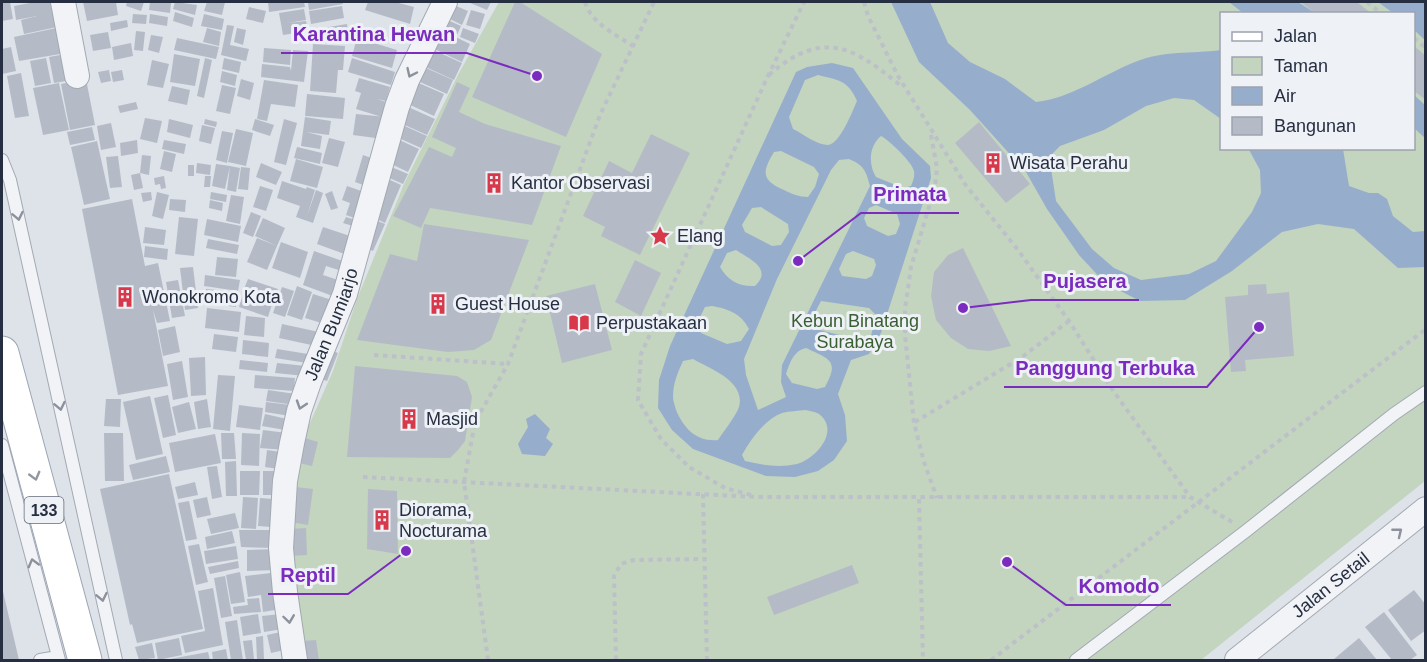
<svg xmlns="http://www.w3.org/2000/svg" width="1427" height="662" font-family="Arial,sans-serif">
  <style>
    .green { fill: #c3d4bf; fill-rule: evenodd }
    .water { fill: #96aecc; fill-rule: evenodd }
    .building { fill: #b5bbc6 }
    .lines { fill: none; stroke-linecap: round; stroke-linejoin: round }
    .lane-casing { stroke: #a3a9b3; stroke-width: 14 }
    .street-casing { stroke: #a3a9b3; stroke-width: 26 }
    .primary-casing { stroke: #9da6b6; stroke-width: 35 }
    .path { stroke: #bcc0c8; stroke-width: 4; stroke-dasharray: 4.5 4.5; stroke-linecap: butt }
    .lane { stroke: #f1f3f7; stroke-width: 12 }
    .street { stroke: #f1f3f7; stroke-width: 24 }
    .primary { stroke: #fff; stroke-width: 33 }
    .oneway { stroke: #8c919c }
    .oneway2 { stroke: #9297a0 }
    .labels { text-anchor: middle; stroke-width: 6; stroke-linejoin: round; paint-order: stroke }
    .shield { fill: #eef1f6; stroke: #626977; stroke-width: 1.5 }
    .shield-label { font-size: 16px; font-weight: bold; fill: #262f41 }
    .poi-label { font-size: 18px; fill: #262f41; stroke: #eef1f6; text-anchor: start }
    .park-label { font-size: 18px; fill: #395e32; stroke: #eef1f6 }
    .street-label { font-size: 18px; fill: #262f41; stroke: #eef1f6 }
    .leader { fill: none; stroke: #7b2cbf; stroke-width: 2 }
    .callout-dot { fill: #7b2cbf; stroke: #eef1f6; stroke-width: 2 }
    .callout-label { font-size: 20px; text-anchor: middle; font-weight: bold; fill: #7b2cbf; stroke: #eef1f6; stroke-width: 6; stroke-linejoin: round; paint-order: stroke }
  </style>
  <rect width="100%" height="100%" fill="#dee2e9"/>
  <path class="green" d="M499 2H1425V481L1201 660H298L285 545 302 441 333 371 357 299 404 184 459 73ZM1222 14H1414V148H1222Z"/>
  <path class="water" d="M891 2H930L948 43 970 62 1005 79 1036 102C1072 98 1102 75 1135 62 1164 50 1191 54 1221 50V119L1194 100 1174 98 1146 106 1104 130 1060 146 1053 153 1050 162 1056 201 1092 249 1114 268 1141 280 1189 274 1216 261 1252 212 1261 193 1260 170 1248 148 1343 149 1349 186 1369 193H1378L1387 199 1393 216 1413 232 1425 231V267L1398 268 1354 229 1318 224 1282 232 1232 271 1185 300 1140 301 1105 283 1079 255 1047 209 1026 172 970 110 919 62Z
    M1229 2H1298L1315 13H1243Z
    M1378 2H1422L1425 4V40L1414 30V14L1393 13Z
    M832 63 853 68 902 139 930 166 931 178 881 333 869 354 851 360 838 394 845 415 847 441 834 460 818 471 795 477 766 476 693 449 672 430 658 408 659 380 670 346 796 72 807 67ZM818 75C838 80 848 80 857 101 852 112 840 144 828 145 817 145 803 134 793 129L789 117 805 80ZM881 136C890 141 912 162 914 171 915 177 913 181 911 186L903 188 876 177C868 164 869 146 881 136ZM781 151 814 167 819 174 815 187 808 197C799 197 792 194 784 190 761 180 762 172 774 152ZM849 159C864 165 866 171 870 186L782 365 781 382 786 397 758 410 746 375 744 359 777 279 831 170 839 160ZM876 205 897 214 900 224 896 234 888 236 867 226 864 218 869 208ZM761 207 788 224 789 232 781 245 772 246 745 232 742 225 752 208ZM736 250C750 259 773 269 755 286 740 287 728 281 720 267L727 253ZM853 251 874 259 876 265 872 276 866 279 842 276 839 269 846 254ZM821 301 869 308 876 315 871 336 859 340 816 329C811 319 816 310 821 301ZM712 306C728 309 741 313 749 329L741 341 727 344 701 333 699 319 705 307ZM806 348C829 359 840 360 825 387L817 389 792 383 786 374C790 363 793 351 806 348ZM693 359C710 369 746 381 739 407 736 416 723 432 718 440 697 442 684 429 676 410 675 406 673 401 673 397 673 383 678 372 683 361ZM806 410C810 411 816 412 819 414 841 431 815 459 797 464 779 468 762 465 745 461L742 455C751 439 764 420 782 413 789 411 798 411 806 410Z
    M1414 95 1425 105V138L1414 128Z
    M535 414 550 429 546 438 553 444 545 456 522 454 518 444 528 427 526 419Z"/>
  <path class="building" d="M2 2H10L13 19 2 21Z
    M35 2H53L57 27 24 34 21 20 37 16 16 20 14 6Z
    M83 2H116L118 15 87 21Z
    M127 2H144L141 11 126 6Z
    M150 2 171 3 170 13 149 10Z
    M175 2 197 5 195 15 173 9Z
    M207 2H225L222 15 204 11Z
    M268 2H304L305 7 269 12Z
    M308 2H342L343 4 309 10Z
    M368 2H395L414 7 410 24 365 10Z
    M468 2H491L487 10Z
    M515 2H520L602 54 566 137 472 97Z
    M1301 2H1357L1372 14H1316Z
    M449 3 468 11 462 25 444 16Z
    M342 6 344 18 311 24 309 11Z
    M249 7 266 11 263 23 246 19Z
    M304 9 306 20 288 23 306 21 308 31 283 35 279 13Z
    M471 10 485 14 480 29 466 25Z
    M175 12 194 18 192 27 173 21Z
    M133 14 147 15 146 24 132 23Z
    M150 14 168 17 167 26 149 23Z
    M204 14 224 19 222 30 201 26Z
    M443 18 461 26 457 35 439 28Z
    M127 20 128 27 111 31 110 23Z
    M347 24 348 33 313 38 311 30Z
    M227 25 234 26 230 45 249 49 246 61 221 55Z
    M61 27 66 53 19 61 14 37Z
    M207 28 221 32 219 46 203 42Z
    M237 28 246 30 243 45 234 42Z
    M437 28 470 44 462 62 428 46Z
    M463 28 479 34 475 43 460 37Z
    M136 31 145 32 143 51 134 50Z
    M108 32 111 48 93 51 90 35Z
    M151 35 163 37 159 53 148 50Z
    M177 38 219 47 216 59 174 50Z
    M357 38 397 50 392 68 352 56Z
    M131 43 133 56 114 60 112 47Z
    M313 44 345 46 343 70H338L336 93 310 91Z
    M1414 46 1426 56V100L1414 91Z
    M11 47 16 71 2 74V49Z
    M427 47 462 63 454 80 419 64Z
    M264 48 291 50 290 65 263 62Z
    M293 50 308 51 304 82 261 77 262 64 290 67 291 71Z
    M66 54 72 80 54 83 49 57Z
    M174 54 200 59 195 86 170 82Z
    M46 58 51 83 35 86 30 61Z
    M205 58 212 60 204 98 197 96Z
    M224 58 241 62 239 73 222 69Z
    M352 58 395 72 391 85 348 72Z
    M152 60 169 64 163 88 147 85Z
    M417 64 453 80 447 94 411 78Z
    M109 70 111 81 101 83 98 72Z
    M122 70 124 80 113 82 111 72Z
    M222 71 237 75 235 86 220 82Z
    M21 73 29 116 15 118 7 76Z
    M359 78 390 87 386 101 377 99 386 102 382 117 356 109 361 93 355 91Z
    M86 79 95 125 70 130 61 84Z
    M241 79 254 83 250 100 237 96Z
    M264 80 298 85 295 107 271 104 267 121 257 119Z
    M414 81 444 94 434 116 404 102Z
    M457 82 470 88 459 112 485 124 561 146 532 225 430 208 421 228 393 216 429 147 452 157 456 148 432 137Z
    M59 83 69 130 43 135 33 88Z
    M222 85 236 88 230 114 216 111Z
    M172 86 190 90 187 105 168 101Z
    M307 94 345 98 343 119 305 116Z
    M136 102 138 109 120 113 118 106Z
    M406 106 435 119 427 135 398 122Z
    M356 114 386 117 383 139 353 135Z
    M305 117 331 121 329 135 306 132 322 136 320 149 301 146Z
    M145 118 162 121 157 143 140 139Z
    M169 119 193 125 190 138 167 132Z
    M205 119 217 122 216 127 204 124Z
    M255 119 274 125 270 136 252 130Z
    M284 119 297 123 286 165 274 162Z
    M979 122 1030 184 1006 203 955 143Z
    M111 123 116 147 101 150 97 126Z
    M398 123 427 136 421 148 392 135Z
    M202 125 215 128 211 144 199 141Z
    M92 127 95 140 70 145 67 132Z
    M236 129 253 133 246 166 228 162Z
    M222 131 233 133 227 163 216 160Z
    M651 134 690 153 640 255 601 236 605 227 583 216 609 161 632 173Z
    M329 138 345 142 338 167 322 163Z
    M395 138 419 149 408 172 385 161Z
    M137 140 138 153 121 156 120 143Z
    M164 140 186 144 184 154 162 149Z
    M97 141 110 199 84 205 71 147Z
    M297 147 322 153 320 164 294 158Z
    M164 151 176 154 172 172 160 169Z
    M142 155 151 156 149 175 140 173Z
    M363 155 377 160 369 187 355 182Z
    M118 156 122 187 110 188 106 157Z
    M296 159 323 167 317 188 290 181Z
    M197 163 211 165 210 175 196 173Z
    M261 163 282 172 276 185 256 177Z
    M216 164 230 166 225 189 212 186Z
    M188 165H194V176H188Z
    M230 166 240 168 236 192 227 190Z
    M389 166 408 174 403 184 385 176Z
    M241 167 250 168 248 190 238 189Z
    M140 173 143 188 134 190 131 175Z
    M164 176 166 188 161 189 160 184 155 185 154 178Z
    M205 176H211L210 187H204Z
    M388 179 401 185 385 223 371 216Z
    M282 181 306 189 307 187 315 190 307 216 316 190 323 193 313 223 296 217 300 206 277 198Z
    M260 186 273 190 266 211 253 207Z
    M347 186 367 193 360 220 346 215 350 203 342 200Z
    M332 191 338 208 331 210 325 194Z
    M151 192 152 200 143 202 141 193Z
    M157 192 169 195 163 219 152 216Z
    M211 192 227 195 226 202 210 199Z
    M231 195 244 197 240 224 226 221Z
    M132 199 145 266 158 263 170 321 157 323 153 310 168 386 118 395 82 209Z
    M170 199 186 200 185 212 169 210Z
    M210 200 223 203 222 211 209 208Z
    M251 212 261 216 253 237 243 233Z
    M179 217 198 219 194 256 175 254Z
    M346 217 359 221 356 227 343 223Z
    M263 218 285 228 277 246 255 236Z
    M207 219 241 226 238 242 204 235Z
    M373 219 385 224 373 251 361 246Z
    M424 224 529 240 491 340 474 350 448 352 357 340 390 254 417 261Z
    M145 227 166 230 164 245 143 243Z
    M323 227 356 238 350 256 317 244Z
    M257 238 277 246 267 270 247 262Z
    M208 239 239 245 237 254 206 248Z
    M281 242 308 252 300 278 272 268Z
    M145 246 168 249 167 260 144 257Z
    M963 248 1011 346 989 351 968 349 951 338 936 320 931 296 934 272 948 255Z
    M314 251 351 264 348 273 326 266 323 275 344 282 338 298 303 285Z
    M217 257 238 259 236 277 215 275Z
    M635 260 661 273 641 316 615 302Z
    M193 267 198 308 185 310 180 268Z
    M205 275 240 280 238 291 204 286Z
    M248 279 278 289 274 300 244 289Z
    M178 280 185 316 172 318 166 282Z
    M595 284 612 350 562 363 546 296Z
    M1266 284 1267 294 1289 292 1294 356 1245 360 1246 371 1231 372 1225 297 1248 295V285Z
    M297 286 312 292 302 320 287 315Z
    M282 287 294 291 285 317 273 313Z
    M206 289 237 292 236 307 205 303Z
    M244 291 273 301 268 317 239 307Z
    M313 294 335 301 328 325 305 318Z
    M207 308 241 312 239 332 205 328Z
    M246 316 265 318 264 337 244 335Z
    M282 324 319 332 316 346 279 338Z
    M175 326 180 352 163 356 158 330Z
    M214 334 238 337 236 352 212 349Z
    M243 340 269 343 268 357 242 354Z
    M326 348 338 353 327 381 315 377Z
    M277 349 308 354 307 363 275 358Z
    M205 357 206 395 191 396 189 358Z
    M240 360 268 363 267 372 239 369Z
    M182 361 188 397 173 400 167 364Z
    M277 363 306 366 305 376 275 373Z
    M355 366 457 376 467 382 472 397 465 441 458 450 450 458 347 457Z
    M218 375 235 376 230 431 213 429Z
    M255 375 295 378 294 391 254 388Z
    M268 390 296 394 295 405 266 401Z
    M168 395 176 435 163 438 154 398Z
    M150 396 163 454 136 460 123 402Z
    M106 399H121L120 427 104 426Z
    M207 399 211 427 198 429 194 402Z
    M189 402 196 429 178 433 172 407Z
    M266 402 291 405 290 416 265 412Z
    M239 405 263 408 260 430 236 427Z
    M265 414 287 419 285 430 262 426Z
    M263 430 287 433 285 450 260 448Z
    M104 433H123L124 481H105Z
    M221 433H234L236 459H222Z
    M242 433 260 434 259 466 241 465Z
    M215 434 221 463 175 472 169 443Z
    M305 438 318 442 312 466 299 463Z
    M267 450 281 452 279 469 265 467Z
    M166 456 170 472 133 480 129 465Z
    M236 461 237 496H226L225 462Z
    M217 466 222 497 212 499 207 467Z
    M240 471H260L259 495H240Z
    M263 471H282V495H263Z
    M169 474 203 629 137 643 132 624 130 625 100 489Z
    M195 482 198 495 178 499 175 487Z
    M295 487 313 489 308 525 290 522Z
    M368 489 397 491 398 554 367 549Z
    M207 497 211 515 197 518 193 500Z
    M243 497 258 498 256 529 241 528Z
    M260 498 273 499 271 527 258 526Z
    M189 501 197 539 186 541 178 503Z
    M235 513 239 528 211 534 207 519Z
    M306 528 307 555 290 556 289 529Z
    M239 530H272L275 548 241 547Z
    M232 531 235 543 207 549 205 537Z
    M199 544 208 582 196 585 188 546Z
    M236 546 238 559 206 564 204 551Z
    M277 549V570L247 571V550Z
    M238 561 239 568 210 574 208 567Z
    M852 565 859 583 774 615 767 597Z
    M240 572 245 602 231 604 226 575Z
    M271 573 281 609 263 612 261 595 248 597 245 576Z
    M225 576 232 616 221 618 214 578Z
    M2 587 5 600 19 660H2Z
    M213 588 223 645 185 653 181 636 205 631 198 591Z
    M1414 590 1426 605V630L1411 641 1388 610Z
    M259 598 261 612 234 614 233 607 248 605 247 599Z
    M1384 612 1417 655 1410 660H1392L1365 627Z
    M258 614 261 633 243 636 240 617Z
    M281 614 283 629 264 632 262 616Z
    M237 620 243 660H231L225 622Z
    M285 631 289 649 271 653 267 635Z
    M263 636 264 659 257 660 256 637Z
    M179 638 182 655 158 660 155 643Z
    M1359 638 1377 660H1335L1334 659Z
    M252 640 254 659 246 660 243 641Z
    M316 640 319 660H304L302 641Z
    M152 643 155 658 139 660 135 647Z
    M226 649 228 660H213L212 652Z
    M208 652 210 660H170V659Z"/>
  <g class="lines">
    <g class="lane-casing">
      <path id="lane" d="M2 160 10 180 116 660
        M2 445 59 660
        M40 660 58 657
        M1076 660 1246 531 1394 414 1426 392"/>
    </g>
    <g class="street-casing">
      <g id="street">
        <path d="M63 2 77 76"/>
        <path id="s1" d="M295 660 285 592 281 548 285 481 292 443 299 411 309 382 345 294 397 107 407 80 445 2"/>
        <path id="s2" d="M1237 660 1426 509"/>
      </g>
    </g>
    <g class="primary-casing">
      <path id="primary" d="M2 353 85 660"/>
    </g>
    <path class="path" d="M585 2C591 23 615 34 633 46
      M864 2 868 16 898 76 965 184 1018 250 1069 321 1114 392 1190 497 1232 522
      M1367 2 1382 14
      M1414 38 1426 48
      M769 75C822 29 853 46 901 86
      M931 135 937 168 935 187 911 267 905 309V335L914 423 924 462 937 498
      M374 355 508 364
      M915 422 1022 357 1069 321
      M363 477 757 497H1190
      M703 494 707 660
      M751 495 725 488 689 467 661 439 638 400 641 354 767 78 804 2
      M919 499 923 660
      M488 660 464 482 475 422 508 364 600 115 654 2
      M616 660 614 576 621 564 634 560 705 559
      M991 660 1426 329"/>
    <use href="#lane" class="lane"/>
    <use href="#street" class="street"/>
    <use href="#primary" class="primary"/>
  </g>
  <defs><path id="oneway-chevron" d="M-2-3.5L2.5 0L-2 3.5" fill="none" stroke-width="1.6" stroke-linecap="round" stroke-linejoin="round" transform="scale(1.5)"/></defs>
  <g class="oneway">
    <use href="#oneway-chevron" transform="translate(411 73) rotate(115)"/>
    <use href="#oneway-chevron" transform="translate(18 216) rotate(78)"/>
    <use href="#oneway-chevron" transform="translate(301 405) rotate(108)"/>
    <use href="#oneway-chevron" transform="translate(60 406) rotate(78)"/>
    <use href="#oneway-chevron" transform="translate(1398 532) rotate(-39)"/>
    <use href="#oneway-chevron" transform="translate(33 563) rotate(-105)"/>
    <use href="#oneway-chevron" transform="translate(102 597) rotate(78)"/>
    <use href="#oneway-chevron" transform="translate(289 619) rotate(82)"/>
  </g>
  <use class="oneway2" href="#oneway-chevron" transform="translate(35 476) rotate(75)"/>
  <defs>
    <g id="building-bare" transform="scale(1.62)"><path d="M-4-6H4V6H1V3H-1V6H-4ZM-2.5-4.3h1.7v1.8h-1.7ZM.8-4.3h1.7v1.8H.8ZM-2.5-1h1.7V.8h-1.7ZM.8-1h1.7V.8H.8Z" fill="#d8394a" stroke="#eef1f6" stroke-width="2.5" paint-order="stroke"/></g>
    <g id="sight-bare" transform="scale(1.62)"><path d="M0-6L1.8-2.2L6-1.7L2.9 1.2L3.7 5.4L0 3.3L-3.7 5.4L-2.9 1.2L-6-1.7L-1.8-2.2Z" fill="#d8394a" stroke="#eef1f6" stroke-width="2.5" paint-order="stroke"/></g>
    <g id="library-bare" transform="scale(1.62)"><path d="M-6-4Q-3-5.5-.7-3.5V5Q-3 3-6 4ZM6-4Q3-5.5 .7-3.5V5Q3 3 6 4Z" fill="#d8394a" stroke="#eef1f6" stroke-width="2.5" paint-order="stroke"/></g>
  </defs>
  <g fill-rule="evenodd">
    <use href="#building-bare" x="993" y="163"/>
    <use href="#building-bare" x="494" y="183"/>
    <use href="#sight-bare" x="660" y="236"/>
    <use href="#building-bare" x="125" y="297"/>
    <use href="#building-bare" x="438" y="304"/>
    <use href="#library-bare" x="579" y="323"/>
    <use href="#building-bare" x="409" y="419"/>
    <use href="#building-bare" x="382" y="520"/>
  </g>
  <g class="labels">
    <rect class="shield" x="24.5" y="497" width="39" height="26" rx="4.5"/>
    <g class="shield-label">
      <text x="44" y="516">133</text>
    </g>
    <g class="poi-label">
      <text x="1010" y="169">Wisata Perahu</text>
      <text x="511" y="189">Kantor Observasi</text>
      <text x="677" y="242">Elang</text>
      <text x="142" y="303">Wonokromo Kota</text>
      <text x="455" y="310">Guest House</text>
      <text x="596" y="329">Perpustakaan</text>
      <text x="426" y="425">Masjid</text>
      <text x="399" y="516">Diorama,<tspan x="399" dy="21">Nocturama</tspan></text>
    </g>
    <g class="park-label">
      <text x="855" y="327">Kebun Binatang<tspan x="855" dy="21">Surabaya</tspan></text>
    </g>
    <g class="street-label">
      <text dy="6" stroke="none"><textPath href="#s1" startOffset="344">Jalan Bumiarjo</textPath></text>
      <text dy="6" stroke="none"><textPath href="#s2" startOffset="120">Jalan Setail</textPath></text>
    </g>
  </g>
  <path class="leader" d="M537 76L467 53H281M798 261L861 213H959M963 308L1031 300H1139M1259 327L1207 387H1004M406 551L348 594H268M1007 562L1066 605H1171"/>
  <g class="callout-dot">
    <circle cx="537" cy="76" r="6"/>
    <circle cx="798" cy="261" r="6"/>
    <circle cx="963" cy="308" r="6"/>
    <circle cx="1259" cy="327" r="6"/>
    <circle cx="406" cy="551" r="6"/>
    <circle cx="1007" cy="562" r="6"/>
  </g>
  <g class="callout-label">
    <text x="374" y="41">Karantina Hewan</text>
    <text x="910" y="201">Primata</text>
    <text x="1085" y="288">Pujasera</text>
    <text x="1105" y="375">Panggung Terbuka</text>
    <text x="308" y="582">Reptil</text>
    <text x="1119" y="593">Komodo</text>
  </g>
  <rect width="1427" height="662" fill="none" stroke="#262f41" stroke-width="6"/>
  <rect x="1220" y="12" width="195" height="138" fill="#eef1f6" stroke="#9ea3ae" stroke-width="1.5"/>
  <rect x="1232" y="32" width="30" height="9" fill="#ffffff" stroke="#9ea3ae" stroke-width="1.5"/>
  <text x="1274" y="42" font-size="18" fill="#262f41">Jalan</text>
  <rect x="1232" y="57" width="30" height="18" fill="#c3d4bf" stroke="#9ea3ae" stroke-width="1.5"/>
  <text x="1274" y="72" font-size="18" fill="#262f41">Taman</text>
  <rect x="1232" y="87" width="30" height="18" fill="#96aecc" stroke="#9ea3ae" stroke-width="1.5"/>
  <text x="1274" y="102" font-size="18" fill="#262f41">Air</text>
  <rect x="1232" y="117" width="30" height="18" fill="#b5bbc6" stroke="#9ea3ae" stroke-width="1.5"/>
  <text x="1274" y="132" font-size="18" fill="#262f41">Bangunan</text>
</svg>
